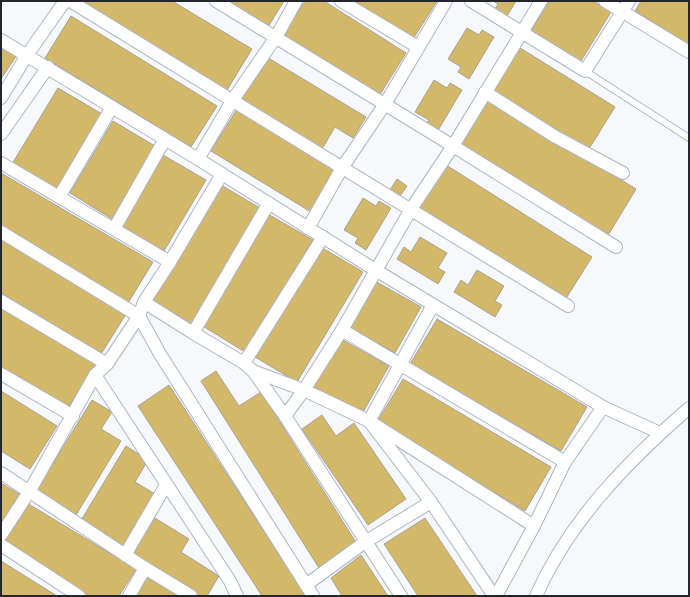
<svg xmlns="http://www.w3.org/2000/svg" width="690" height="597" font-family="Karla,sans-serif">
<rect width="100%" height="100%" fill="#f6f8fc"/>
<g fill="#d4b86a" stroke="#a8a291">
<path d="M 80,1 L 172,1 L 252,49 L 227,90 L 79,2 Z"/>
<path d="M 226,1 L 284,1 L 268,27 Z"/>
<path d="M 305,1 L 324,1 L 406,53 L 379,96 L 283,35 Z"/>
<path d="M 351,1 L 437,1 L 413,39 Z"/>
<path d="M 493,1 L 516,1 L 507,16 L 495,9 L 498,4 Z"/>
<path d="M 549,1 L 593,1 L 611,12 L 581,61 L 531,31 Z"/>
<path d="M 641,1 L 689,1 L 689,45 L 635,11 Z"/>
<path d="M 71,16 L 217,106 L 191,147 L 45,58 Z"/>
<path d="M 467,28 L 479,35 L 482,30 L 494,37 L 469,79 L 458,72 L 461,67 L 448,59 Z"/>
<path d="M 517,46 L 615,107 L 587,152 L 489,90 Z"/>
<path d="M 4,47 L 17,55 L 1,79 L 1,53 Z"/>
<path d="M 265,56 L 366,117 L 353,138 L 335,127 L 322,149 L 239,99 Z"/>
<path d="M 434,80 L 447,88 L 450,83 L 462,90 L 437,132 L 425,125 L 429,120 L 415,112 Z"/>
<path d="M 58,88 L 102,114 L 56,191 L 12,164 Z"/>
<path d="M 490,98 L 636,189 L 607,237 L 460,145 Z"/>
<path d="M 237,109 L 337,169 L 311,212 L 211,151 Z"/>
<path d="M 113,121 L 155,146 L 112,219 L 70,193 Z"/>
<path d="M 163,155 L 206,180 L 164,251 L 121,226 Z"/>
<path d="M 446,165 L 592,257 L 565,300 L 419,208 Z"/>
<path d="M 1,173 L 153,262 L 128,303 L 1,229 Z"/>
<path d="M 397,179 L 407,186 L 400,196 L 390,190 Z"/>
<path d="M 221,185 L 260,208 L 192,324 L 152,301 Z"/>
<path d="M 363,198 L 376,206 L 379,201 L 391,208 L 366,250 L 355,243 L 358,238 L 344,230 Z"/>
<path d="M 268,214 L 313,240 L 245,352 L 201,325 Z"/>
<path d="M 1,233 L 128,311 L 101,354 L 1,293 Z"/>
<path d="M 420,237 L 447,253 L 438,268 L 445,272 L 438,284 L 397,259 L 404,247 L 411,252 Z"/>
<path d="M 321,247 L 363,272 L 297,382 L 255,357 Z"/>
<path d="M 477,270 L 504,286 L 495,301 L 502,305 L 495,317 L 454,292 L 461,280 L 468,285 Z"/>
<path d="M 375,281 L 421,307 L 395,353 L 349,327 Z"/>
<path d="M 1,308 L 95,364 L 68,408 L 1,369 Z"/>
<path d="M 437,319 L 587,407 L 561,451 L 410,364 Z"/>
<path d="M 341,339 L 389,366 L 362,414 L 314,387 Z"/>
<path d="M 216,371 L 239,406 L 261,392 L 357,544 L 319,568 L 201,381 Z"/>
<path d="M 403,379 L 551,467 L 525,511 L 377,422 Z"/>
<path d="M 169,385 L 306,596 L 262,596 L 138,406 Z"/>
<path d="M 1,391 L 57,426 L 30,469 L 1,451 Z"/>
<path d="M 92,400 L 112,412 L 101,429 L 121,441 L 76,515 L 36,491 Z"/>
<path d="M 322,415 L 336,436 L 354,423 L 406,499 L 368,525 L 302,429 Z"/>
<path d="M 126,446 L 148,460 L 135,482 L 155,494 L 122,547 L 80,522 Z"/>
<path d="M 1,483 L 22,496 L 1,530 Z"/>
<path d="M 27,503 L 136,569 L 119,596 L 90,596 L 3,543 Z"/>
<path d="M 155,518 L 189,539 L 181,552 L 219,576 L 207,596 L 199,596 L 132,554 Z"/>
<path d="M 425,518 L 477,596 L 418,596 L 384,544 Z"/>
<path d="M 361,555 L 388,596 L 342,596 L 331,578 Z"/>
<path d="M 1,561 L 57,596 L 1,596 Z"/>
<path d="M 149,574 L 184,596 L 135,596 Z"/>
</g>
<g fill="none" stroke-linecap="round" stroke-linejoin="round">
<g stroke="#acb6c6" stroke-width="8">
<path id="lane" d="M 585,71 L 689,138"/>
</g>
<g stroke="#acb6c6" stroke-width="14">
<g id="street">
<path d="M 70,1 L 568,306"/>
<path d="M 216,1 L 453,146 L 616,247"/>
<path d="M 341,1 L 418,47"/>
<path d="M 471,1 L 585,71 L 629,1"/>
<path d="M 605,1 L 689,52"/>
<path d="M 1,40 L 198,159 L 377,271 L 603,407 L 660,433"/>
<path d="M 485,92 L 554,136 L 623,173"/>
<path d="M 1,98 L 27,55 L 65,1"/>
<path d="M 1,134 L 48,67"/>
<path d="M 198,159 L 232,101 L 276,37 L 296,1"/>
<path d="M 1,163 L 170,262"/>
<path d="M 59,197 L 112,107"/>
<path d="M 308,228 L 342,168 L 385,104 L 446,1"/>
<path d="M 114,229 L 165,139"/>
<path d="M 1,232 L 139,316 L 160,354 L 313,596"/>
<path d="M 1,301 L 107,364"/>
<path d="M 144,302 L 193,333 L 244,363 L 253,371 L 304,390 L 369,421 L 534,526"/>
<path d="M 433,305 L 369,421 L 431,502 L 494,596"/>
<path d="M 342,330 L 565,462"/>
<path d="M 193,333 L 269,203"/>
<path d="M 244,363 L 323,237"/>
<path d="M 253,371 L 285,416 L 401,596"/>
<path d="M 1,374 L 73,416"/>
<path d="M 95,375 L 230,581 L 237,596"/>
<path d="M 285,416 L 304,390 L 342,330 L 411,209 L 453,146 L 541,1"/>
<path d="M 1,473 L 145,568 L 191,596"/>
<path d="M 1,535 L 29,492 L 95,375 L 107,364 L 139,316 L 144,302 L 170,262 L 222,174"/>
<path d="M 1,545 L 79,596"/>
<path d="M 125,555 L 166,485"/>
<path d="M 306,585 L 365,542 L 431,502"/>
<path d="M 129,596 L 145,568"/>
<path d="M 496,596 L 534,526 L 565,462 L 603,407"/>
<path d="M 536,596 C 569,521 628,461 689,408"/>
</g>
</g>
<use href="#lane" stroke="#fff" stroke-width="6"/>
<use href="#street" stroke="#fff" stroke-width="12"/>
</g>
<rect width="690" height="597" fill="none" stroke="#23272d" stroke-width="4"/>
</svg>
